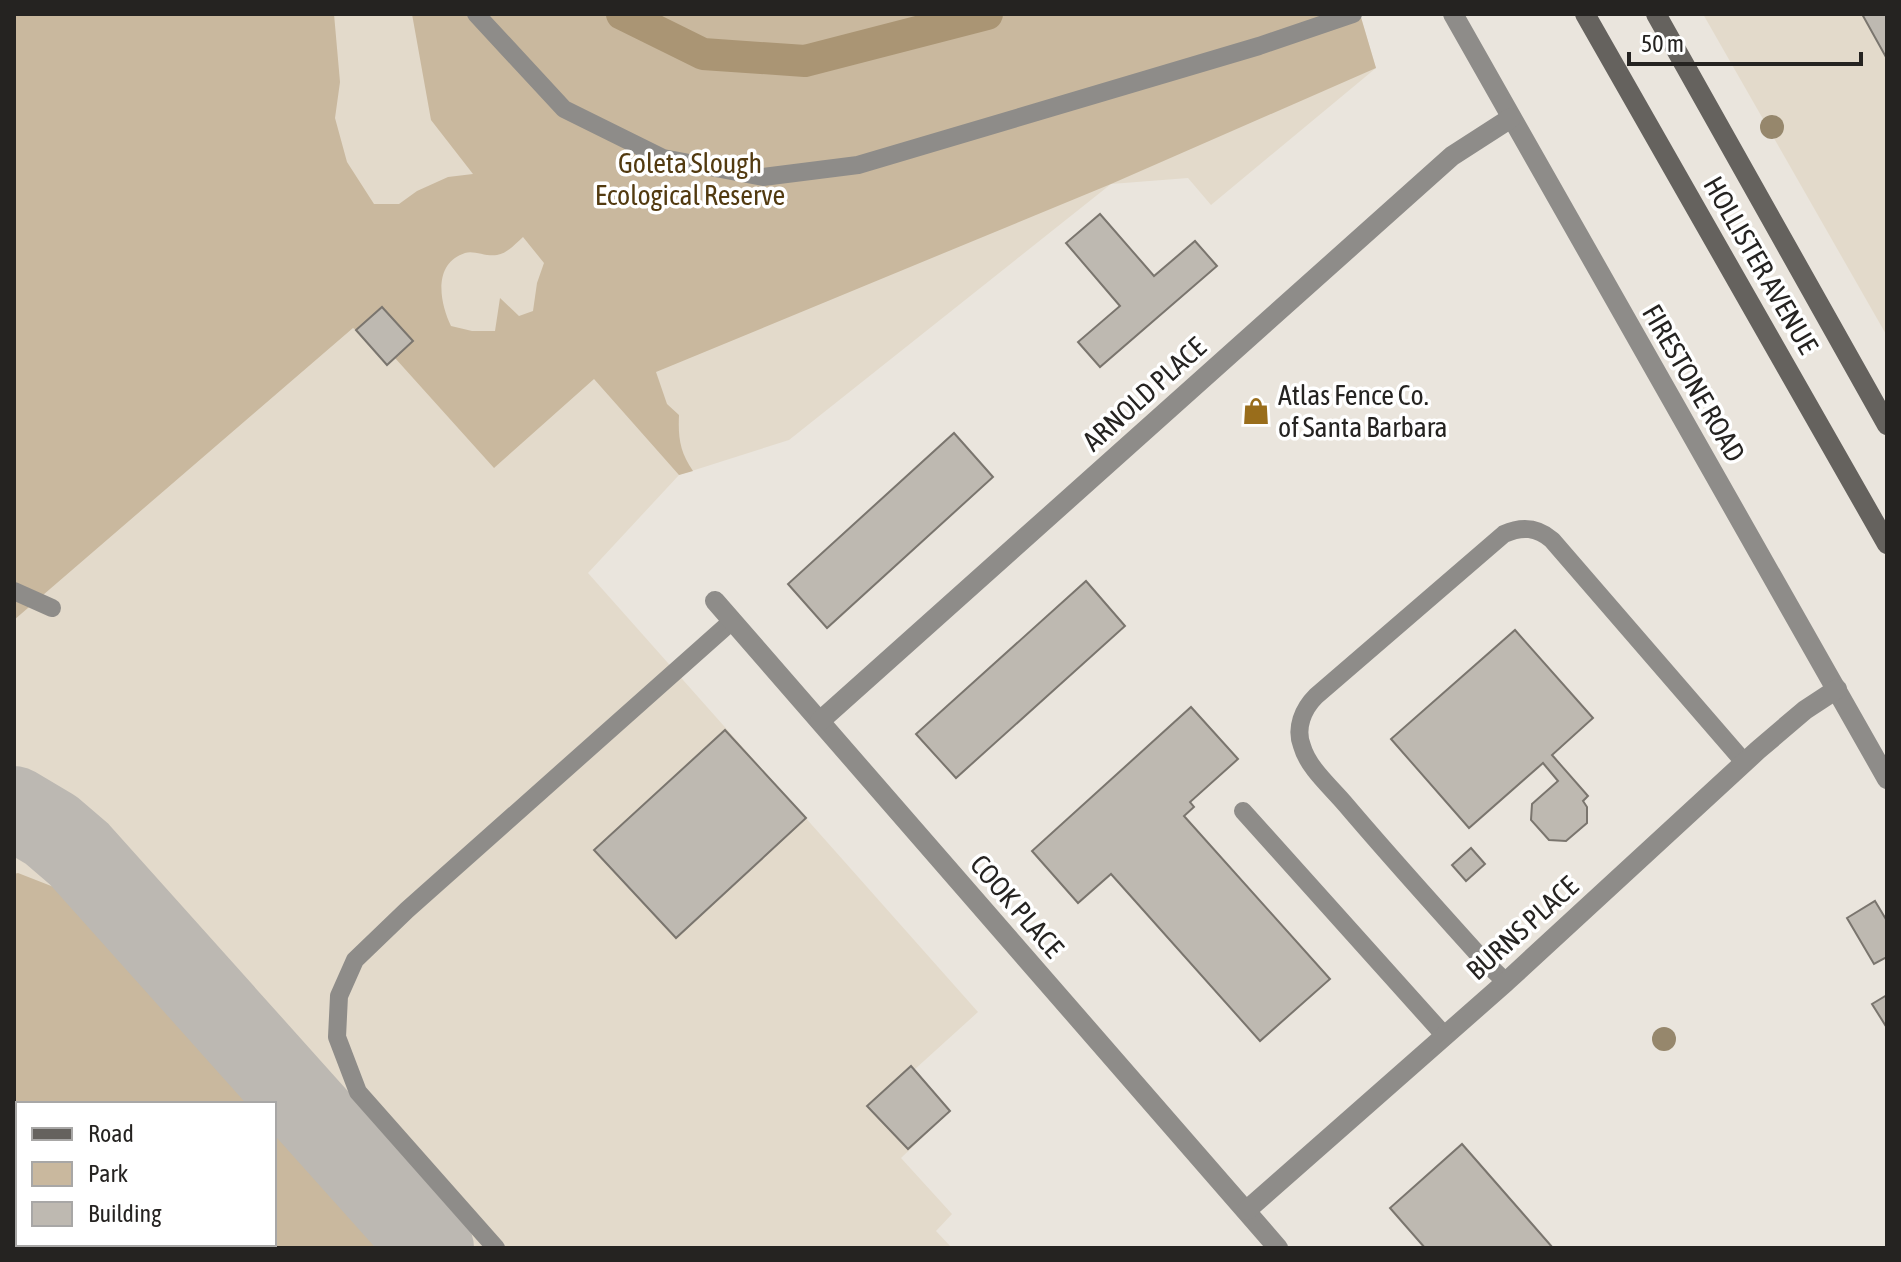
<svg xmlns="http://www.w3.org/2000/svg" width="1901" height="1262" font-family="'Asap Condensed',sans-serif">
<rect width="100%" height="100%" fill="#eae5dd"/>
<g fill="#e3dacb" fill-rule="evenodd">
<path d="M 18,14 L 1360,14 L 1376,68 L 1211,205 L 1188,178 L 1111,184 L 789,440 L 679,475 L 588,573 L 978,1012 L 914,1070 L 950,1111 L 901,1158 L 952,1214 L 936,1231 L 952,1248 L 14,1248 L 14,16 ZM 18,1104 L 274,1104 L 274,1244 L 18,1244 Z"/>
<path d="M 1703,14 L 1887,14 L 1887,336 Z"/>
</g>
<g fill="#c9b89e" fill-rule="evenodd">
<path d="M 14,14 L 334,14 L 340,82 L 335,118 L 347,162 L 374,204 L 399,204 L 417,191 L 448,177 L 473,174 L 431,120 L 412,14 L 1360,14 L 1376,68 L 1111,184 L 656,372 L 667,404 L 679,415 C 678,438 680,452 693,471 L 679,475 L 594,379 L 494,468 L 395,358 L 413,341 L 381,307 L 356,330 L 353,328 L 14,620 ZM 523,237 L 544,263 L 537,283 L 533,311 L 519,316 L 500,298 L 495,331 L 472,331 L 451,326 C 440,303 432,264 465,253 C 474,250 486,257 497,255 C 508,253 515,244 523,237 Z"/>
<path d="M 18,873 L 64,891 L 198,1027 L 260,1104 L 18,1104 L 18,1208 L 14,1195 L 14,874 Z"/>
<path d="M 274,1121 L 376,1248 L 31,1248 L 29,1244 L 274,1244 Z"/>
</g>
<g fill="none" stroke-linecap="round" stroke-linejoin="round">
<path stroke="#aa9574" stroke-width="32" d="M 622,14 L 703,54 L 805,61 L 987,14"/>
<path stroke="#bcb8b2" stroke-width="84" d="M 14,808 L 51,830 L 79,854 L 432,1248"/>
</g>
<g fill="#beb9b1" stroke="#7a756e" stroke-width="2">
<path d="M 1862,14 L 1887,14 L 1887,59 Z"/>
<path d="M 1100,214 L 1154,276 L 1195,241 L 1217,266 L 1100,367 L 1078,342 L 1120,306 L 1066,243 Z"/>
<path d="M 382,307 L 413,341 L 387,365 L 356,330 Z"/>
<path d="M 954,433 L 993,477 L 827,628 L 788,584 Z"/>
<path d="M 1086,581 L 1125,626 L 956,778 L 916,734 Z"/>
<path d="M 1515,630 L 1593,718 L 1552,755 L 1588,796 L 1583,801 L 1587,807 L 1587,823 L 1566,841 L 1549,840 L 1531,820 L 1532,804 L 1558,781 L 1543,763 L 1469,828 L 1391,739 Z"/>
<path d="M 1191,707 L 1238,759 L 1190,802 L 1194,807 L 1184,816 L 1330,979 L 1260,1041 L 1111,874 L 1078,903 L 1032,851 Z"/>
<path d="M 725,730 L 806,818 L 676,938 L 594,850 Z"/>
<path d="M 1471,848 L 1485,864 L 1466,881 L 1452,865 Z"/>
<path d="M 1875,901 L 1887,921 L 1887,957 L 1874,964 L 1847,918 Z"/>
<path d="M 1887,995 L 1887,1028 L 1872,1004 Z"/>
<path d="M 911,1066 L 950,1111 L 908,1149 L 867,1106 Z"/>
<path d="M 1462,1144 L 1553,1248 L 1425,1248 L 1390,1208 Z"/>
</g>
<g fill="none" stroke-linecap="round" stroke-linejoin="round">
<g stroke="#8e8c89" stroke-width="18">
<path d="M 476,14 L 564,109 L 663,158 L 763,177 L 858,165 L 1259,46 L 1353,14"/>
<path d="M 14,591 L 52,608"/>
<path d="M 1243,811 L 1445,1036"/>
<path d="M 1506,982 L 1485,962 C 1438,910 1391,858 1346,805 C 1332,788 1308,768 1302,746 C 1295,728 1303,709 1316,696 L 1504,534 C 1522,526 1537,527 1552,540 L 1744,762"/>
<path d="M 496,1248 L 358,1092 L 337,1037 L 339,996 L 355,960 L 407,910 L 732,621"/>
</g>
<g stroke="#8e8c89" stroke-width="20">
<path d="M 1453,14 L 1887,779"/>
<path d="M 715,601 L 1278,1248"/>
<path d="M 820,721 L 1452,156 L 1511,118"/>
<path d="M 1247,1210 L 1506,982 L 1758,750 L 1805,710 L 1837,689"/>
</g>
<g stroke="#65625e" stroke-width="20">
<path d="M 1585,14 L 1887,544"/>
<path d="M 1656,14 L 1887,425"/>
</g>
</g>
<g fill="#96876c">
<circle cx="1772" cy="127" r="12"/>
<circle cx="1664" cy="1039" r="12"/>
</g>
<defs>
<g id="shop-bare" transform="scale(2.16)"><path d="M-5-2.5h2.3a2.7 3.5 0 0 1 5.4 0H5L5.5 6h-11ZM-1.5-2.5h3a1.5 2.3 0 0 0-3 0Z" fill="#996d1b" stroke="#fff" stroke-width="2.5" paint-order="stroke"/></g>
</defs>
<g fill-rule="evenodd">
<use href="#shop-bare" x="1256" y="411"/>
</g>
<g text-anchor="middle" stroke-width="7" stroke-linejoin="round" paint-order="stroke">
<g font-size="28" fill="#523a10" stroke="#fff">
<text x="690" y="173">Goleta Slough<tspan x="690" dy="32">Ecological Reserve</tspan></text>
</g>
<g font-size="28" fill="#252321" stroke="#fff">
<text transform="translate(1761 265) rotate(60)" y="10">HOLLISTER AVENUE</text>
<text transform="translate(1694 383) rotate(60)" y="10">FIRESTONE ROAD</text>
<text transform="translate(1144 394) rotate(-42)" y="10">ARNOLD PLACE</text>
<text transform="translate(1017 906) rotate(49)" y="10">COOK PLACE</text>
<text transform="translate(1522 928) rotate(-42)" y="10">BURNS PLACE</text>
</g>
<g font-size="28" fill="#252321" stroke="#fff" text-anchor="start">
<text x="1278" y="405">Atlas Fence Co.<tspan x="1278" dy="32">of Santa Barbara</tspan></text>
</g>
</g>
<rect width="1901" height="1262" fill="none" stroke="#252321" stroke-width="32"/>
<rect x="16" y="1102" width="260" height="144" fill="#ffffff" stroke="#a8a7a6" stroke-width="2"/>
<rect x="32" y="1128" width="40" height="12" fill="#65625e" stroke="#a8a7a6" stroke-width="2"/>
<text x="88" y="1142" font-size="24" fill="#252321">Road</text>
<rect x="32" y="1162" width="40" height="24" fill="#c9b89e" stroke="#a8a7a6" stroke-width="2"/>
<text x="88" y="1182" font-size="24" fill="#252321">Park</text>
<rect x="32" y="1202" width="40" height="24" fill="#beb9b1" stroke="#a8a7a6" stroke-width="2"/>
<text x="88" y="1222" font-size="24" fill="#252321">Building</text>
<path d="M1629 52v12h232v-12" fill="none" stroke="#252321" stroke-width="4"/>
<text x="1641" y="52" font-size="24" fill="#252321" stroke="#ffffff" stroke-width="6" paint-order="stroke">50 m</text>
</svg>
